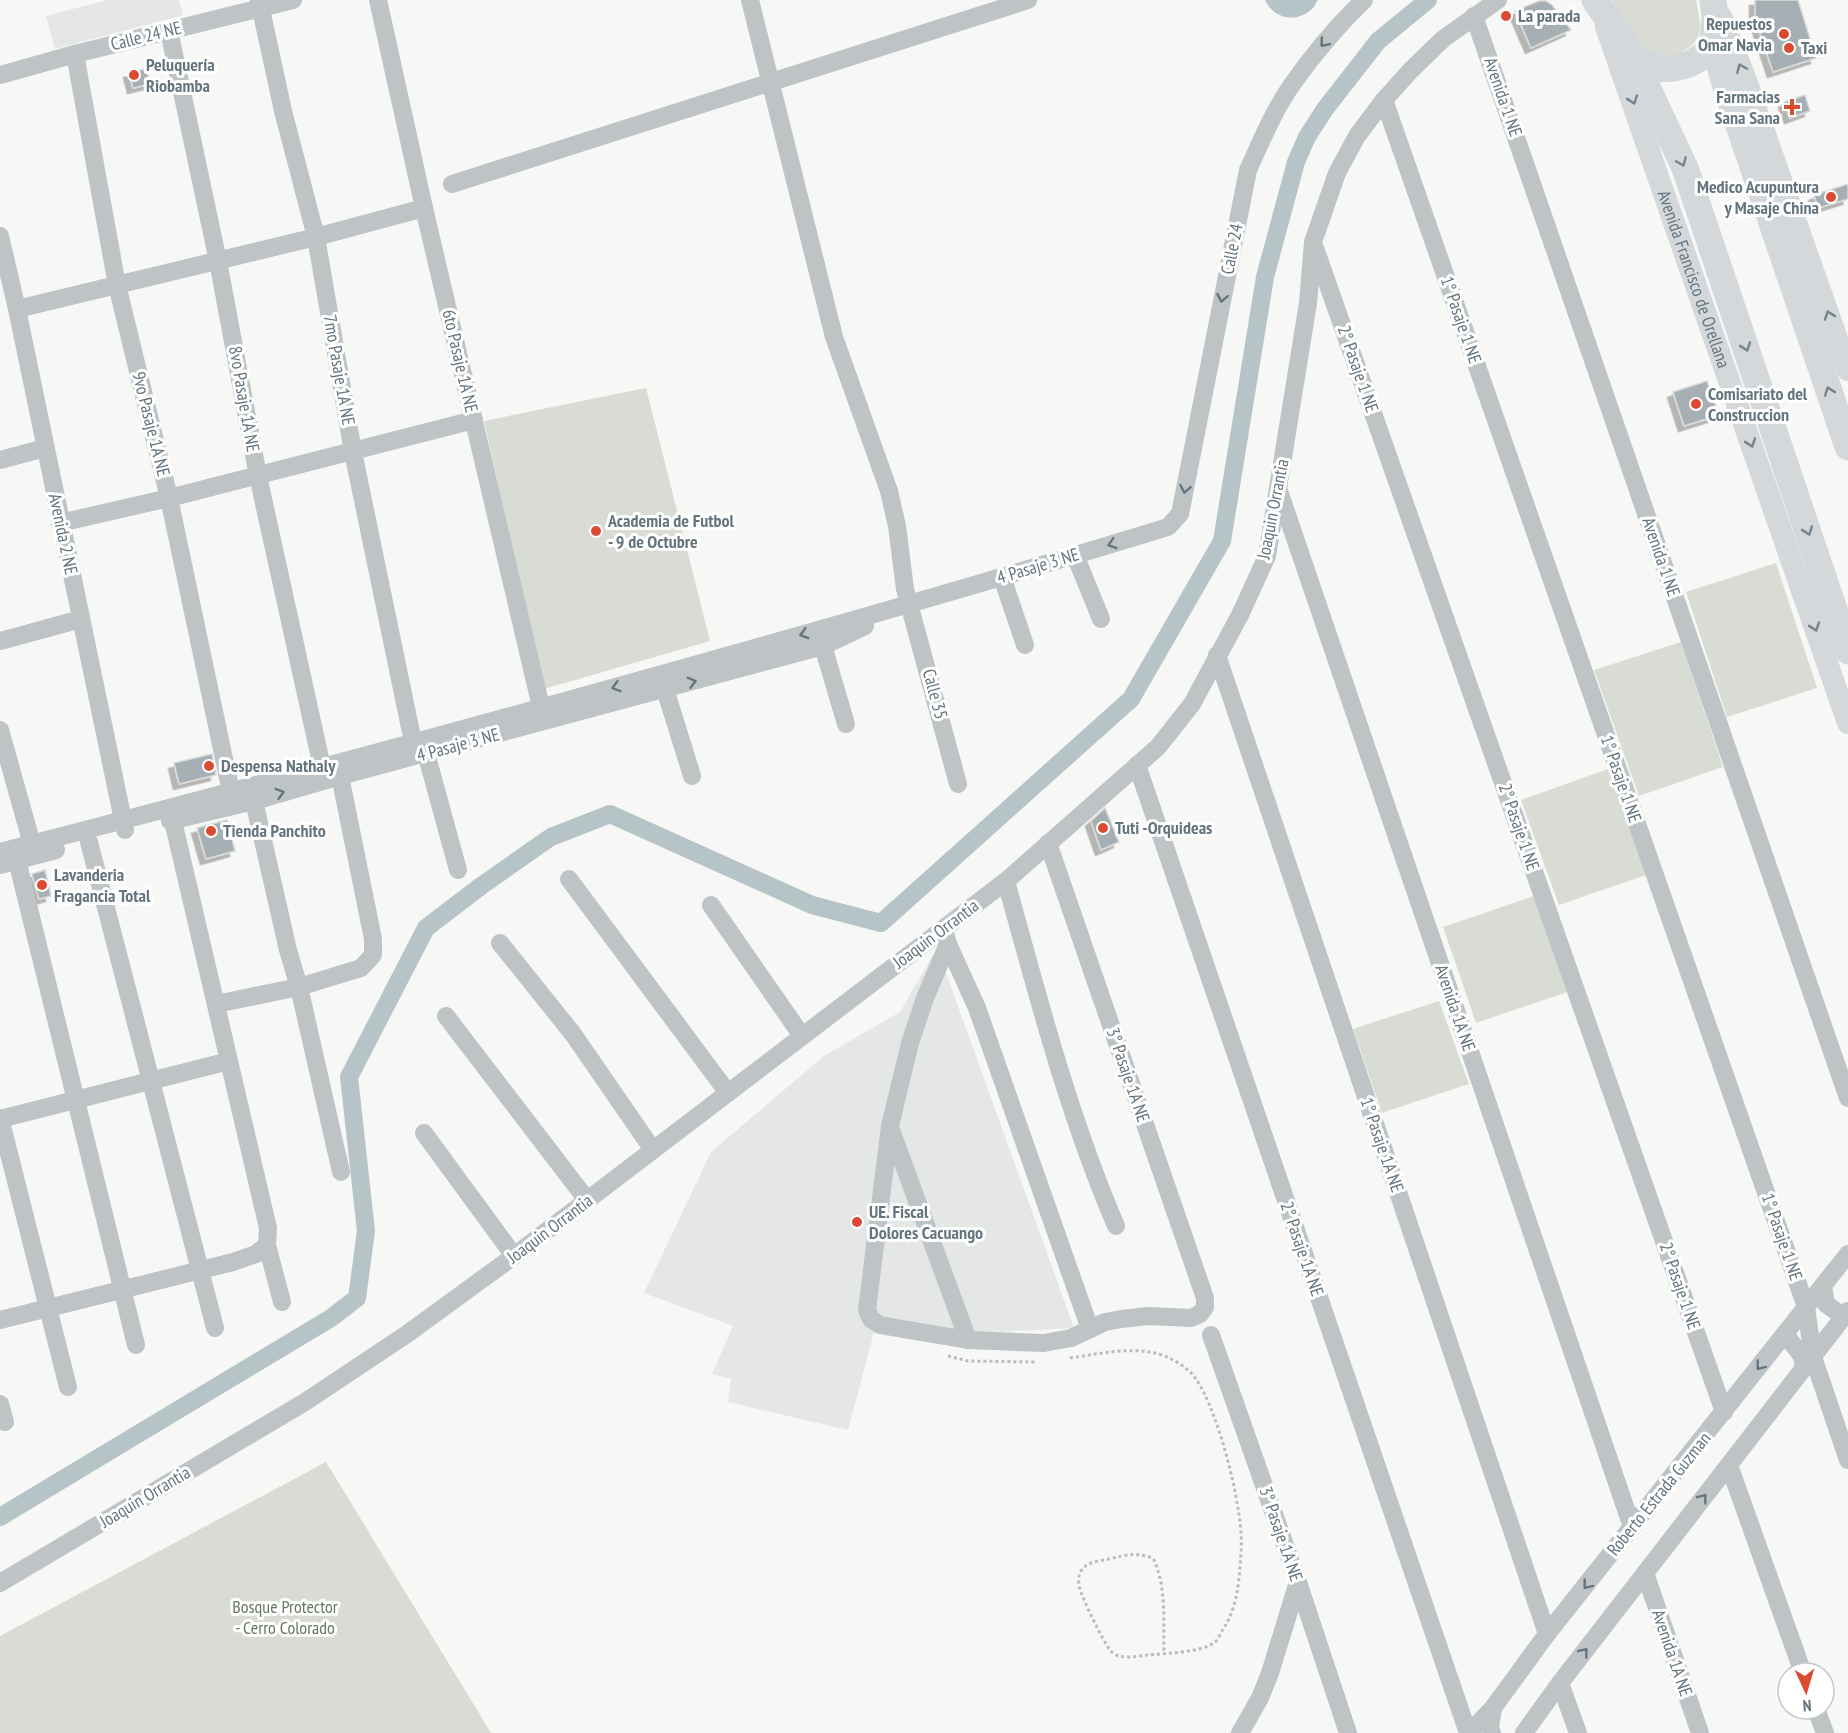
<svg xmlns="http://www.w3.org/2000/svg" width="1848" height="1733" font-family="'PT Sans Narrow',sans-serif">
<defs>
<filter id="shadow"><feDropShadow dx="-5.5" dy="5.5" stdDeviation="0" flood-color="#0004"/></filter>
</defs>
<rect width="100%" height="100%" fill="#f7f7f5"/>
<g fill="#e5e7e6">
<path d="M 107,0 L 179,0 L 183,15 L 55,49 L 46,16 Z"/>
<path d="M 937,948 L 1074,1328 L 976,1333 L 878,1317 L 848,1430 L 728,1402 L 731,1379 L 712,1374 L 733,1326 L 644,1293 L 711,1152 L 824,1056 L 900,1012 Z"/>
</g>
<g fill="#d8dcd4">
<path d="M 1612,0 L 1696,0 C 1701,27 1706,42 1677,54 C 1670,57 1657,57 1650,53 C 1632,43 1623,18 1612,0 Z"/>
<path d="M 646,388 L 710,641 L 544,689 L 484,421 Z"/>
<path d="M 1776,563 L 1817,688 L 1727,717 L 1686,592 Z"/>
<path d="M 1681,642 L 1723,767 L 1639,796 L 1594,670 Z"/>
<path d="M 1608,769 L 1646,875 L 1559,905 L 1521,800 Z"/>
<path d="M 1534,896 L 1567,992 L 1476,1023 L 1443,927 Z"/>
<path d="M 1439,1001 L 1469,1084 L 1382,1113 L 1353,1029 Z"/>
<path d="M 326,1462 L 491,1733 L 0,1733 L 0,1636 Z"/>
</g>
<path fill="#b6c4c7" d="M 1265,0 L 1318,0 C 1316,2 1315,6 1313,8 C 1297,24 1274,19 1265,0 Z"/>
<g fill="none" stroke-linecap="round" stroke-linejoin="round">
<path stroke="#b6c4c7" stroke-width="18" d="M 0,1517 L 331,1318 L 357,1298 L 366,1231 L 349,1077 L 426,928 L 481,886 L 551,837 L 610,814 L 812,905 L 881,923 L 1131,699 L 1222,541 L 1265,277 L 1296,162 L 1307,137 L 1325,109 L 1378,41 L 1428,0"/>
</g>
<g fill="#a6afb4" stroke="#d9d9d7" stroke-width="1.5" filter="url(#shadow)">
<path d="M 1755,0 L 1798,0 L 1816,58 L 1773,72 L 1755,18 Z"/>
<path d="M 1539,1 L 1546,1 L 1552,5 L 1571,30 L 1531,48 L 1515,11 Z"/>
<path d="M 146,69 L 150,84 L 133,88 L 129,72 Z"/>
<path d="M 1805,95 L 1810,111 L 1790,118 L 1784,102 Z"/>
<path d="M 1848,184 L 1848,199 L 1818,208 L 1814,195 Z"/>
<path d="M 1707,381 L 1719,415 L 1684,426 L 1673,392 Z"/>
<path d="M 212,754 L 216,775 L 179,784 L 174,763 Z"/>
<path d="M 1105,808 L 1119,842 L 1101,850 L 1091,821 Z"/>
<path d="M 227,820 L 235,851 L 206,859 L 197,828 Z"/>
<path d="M 45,870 L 51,896 L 39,899 L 32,874 Z"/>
</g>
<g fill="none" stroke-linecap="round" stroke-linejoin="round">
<g stroke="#b9bcbe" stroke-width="3" stroke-dasharray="3 3" stroke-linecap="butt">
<path d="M 948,1356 L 968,1361 L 1037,1362"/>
<path d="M 1070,1358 C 1098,1354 1127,1347 1155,1353 C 1169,1356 1188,1367 1196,1379 C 1219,1412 1245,1514 1241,1553 C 1239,1581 1238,1607 1222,1631 C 1220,1634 1218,1640 1215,1642 C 1201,1653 1165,1653 1148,1655 C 1136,1656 1118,1661 1110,1650 C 1104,1643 1082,1598 1080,1589 C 1078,1584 1078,1576 1081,1571 C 1086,1562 1099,1561 1109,1559 C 1126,1555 1135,1552 1153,1558 C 1167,1587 1163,1621 1164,1653"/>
</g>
<g stroke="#bec3c6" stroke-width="18">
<path d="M 259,0 L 283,111 L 316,237 L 353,452 L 413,742"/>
<path d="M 378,0 L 424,208 L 544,720"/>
<path d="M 750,0 L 834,337 L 889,491 L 897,526 L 905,589 L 958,784"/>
<path d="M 1474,16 L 1848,1098"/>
<path d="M 169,31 L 218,261 L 258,476 L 322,767"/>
<path d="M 75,54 L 117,285 L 169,498 L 231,792"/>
<path d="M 0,75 L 75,54 L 293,0"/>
<path d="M 1384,100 L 1806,1307 L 1813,1357 L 1848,1460"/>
<path d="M 452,184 L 1028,0"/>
<path d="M 0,236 L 17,309 L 125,830"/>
<path d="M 1315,248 L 1724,1412"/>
<path d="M 17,309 L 316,237 L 424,208"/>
<path d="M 0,460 L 45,448"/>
<path d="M 1279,491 L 1632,1527"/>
<path d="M 60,523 L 169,498 L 474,420"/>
<path d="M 1075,555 L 1101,619"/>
<path d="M 1002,577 L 1025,645"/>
<path d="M 0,641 L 81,619"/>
<path d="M 823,646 L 846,724"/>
<path d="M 1217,655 L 1547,1634"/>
<path d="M 665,689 L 692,776"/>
<path d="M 0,730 L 32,844"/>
<path d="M 426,753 L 458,870"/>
<path d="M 1137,765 L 1468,1733"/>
<path d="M 254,801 L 288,950 L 299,987 L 341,1172"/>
<path d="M 170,821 L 254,801 L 340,776 L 823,646 L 865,626"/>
<path d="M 89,842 L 215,1328"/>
<path d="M 0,852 C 138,817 275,780 412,743 C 665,674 917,604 1168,527 L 1180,514 L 1248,170 C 1261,142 1273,112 1291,86 C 1312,56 1337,26 1364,0"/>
<path d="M 17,860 L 136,1345"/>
<path d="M 0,865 L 56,850"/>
<path d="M 569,879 L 728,1093"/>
<path d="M 1006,881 C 1038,997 1068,1114 1116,1226"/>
<path d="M 711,905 L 802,1036"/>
<path d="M 944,929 L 948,944 L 925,998 L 910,1043 L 890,1126 L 867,1310 L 871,1319 L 880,1325 L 897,1328 L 968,1340 L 1044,1343 L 1071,1338 L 1105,1322 L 1121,1319 L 1148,1316 L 1191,1318 L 1200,1314 L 1205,1307 L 1205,1298 L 1048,843"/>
<path d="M 500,943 L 573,1034 L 653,1150"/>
<path d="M 948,944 L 977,1008 L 1090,1329"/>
<path d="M 216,1004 L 299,987 L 361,968 L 373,955 L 373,939 L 340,776"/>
<path d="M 446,1016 L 587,1200"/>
<path d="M 0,1118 L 68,1387"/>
<path d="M 0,1119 L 229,1061"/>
<path d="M 891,1130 L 968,1340"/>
<path d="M 424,1133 L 514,1256"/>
<path d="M 267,1245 L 282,1302"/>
<path d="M 1823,1286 L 1826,1304 L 1844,1317"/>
<path d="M 0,1320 L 233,1262 L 256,1254 L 267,1245 L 268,1228 L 170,808"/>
<path d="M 1785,1334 L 1802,1356 L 1804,1368"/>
<path d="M 1211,1335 L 1298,1582 L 1348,1733"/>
<path d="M 0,1404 L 5,1422"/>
<path d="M 1729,1465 L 1803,1673"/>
<path d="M 1645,1573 L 1700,1733"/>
<path d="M 0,1583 L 305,1402 L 407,1334 L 514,1256 L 1006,881 L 1158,747 L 1192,704 L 1240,615 L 1267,556 L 1308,303 L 1313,242 L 1337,173 L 1357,136 L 1384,100 L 1410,71 L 1443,39 L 1498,0"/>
<path d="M 1560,1683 L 1578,1733"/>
<path d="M 1816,1709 L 1825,1733"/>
<path d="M 1240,1733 L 1260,1698 L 1270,1673 L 1298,1582"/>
<path d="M 1469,1733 L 1493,1708 L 1547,1634 L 1848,1254"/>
<path d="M 1492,1733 L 1490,1727 L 1493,1708"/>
<path d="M 1524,1733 L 1560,1683 L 1848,1311"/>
</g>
<g stroke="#d4d8db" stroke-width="22">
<path d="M 1721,16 L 1747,83 L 1848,370"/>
<path id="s1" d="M 1606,27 L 1848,723"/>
</g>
<g stroke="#d4d8db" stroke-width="27">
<path d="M 1595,0 L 1630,51 L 1685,168 L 1848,651"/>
<path d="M 1713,0 L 1721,70 L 1728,93 L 1848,447"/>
<path d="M 1630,51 C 1635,55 1640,60 1645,64 C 1662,74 1694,67 1707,51 C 1713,43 1714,34 1714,24"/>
</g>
</g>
<defs><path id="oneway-chevron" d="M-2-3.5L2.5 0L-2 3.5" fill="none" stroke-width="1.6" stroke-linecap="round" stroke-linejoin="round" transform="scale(1.5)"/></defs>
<g stroke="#64757e">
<use href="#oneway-chevron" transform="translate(1324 43) rotate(130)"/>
<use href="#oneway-chevron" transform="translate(1222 298) rotate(101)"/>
<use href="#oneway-chevron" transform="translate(1185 489) rotate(101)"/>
<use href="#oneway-chevron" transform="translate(1112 544) rotate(163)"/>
<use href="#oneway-chevron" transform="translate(804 634) rotate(164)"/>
<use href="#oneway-chevron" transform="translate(692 682) rotate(-15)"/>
<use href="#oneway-chevron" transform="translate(616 687) rotate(164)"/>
<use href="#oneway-chevron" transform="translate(280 793) rotate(-16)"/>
<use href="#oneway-chevron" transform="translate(1760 1366) rotate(128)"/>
<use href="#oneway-chevron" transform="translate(1703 1498) rotate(-52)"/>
<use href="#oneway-chevron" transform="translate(1587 1585) rotate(128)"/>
<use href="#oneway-chevron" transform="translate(1584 1652) rotate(-52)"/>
</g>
<g stroke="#75848c">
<use href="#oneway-chevron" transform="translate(1741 68) rotate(-113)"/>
<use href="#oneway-chevron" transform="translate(1633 100) rotate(71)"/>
<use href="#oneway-chevron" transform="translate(1682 162) rotate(67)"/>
<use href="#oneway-chevron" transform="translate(1829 315) rotate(-109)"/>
<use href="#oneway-chevron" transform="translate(1746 347) rotate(71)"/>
<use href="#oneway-chevron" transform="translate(1829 391) rotate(-109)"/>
<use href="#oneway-chevron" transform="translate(1751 443) rotate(71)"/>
<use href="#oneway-chevron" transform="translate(1808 531) rotate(71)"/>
<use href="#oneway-chevron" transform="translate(1815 627) rotate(71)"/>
</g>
<g fill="#db4b32" stroke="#fff" stroke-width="2">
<circle cx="1506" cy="16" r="6"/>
<circle cx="1784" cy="34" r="6"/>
<circle cx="1789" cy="48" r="6"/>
<circle cx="134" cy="75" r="6"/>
<path d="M1789 98h6v6h6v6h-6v6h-6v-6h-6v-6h6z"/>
<circle cx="1831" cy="197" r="6"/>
<circle cx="1696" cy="404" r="6"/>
<circle cx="596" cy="531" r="6"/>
<circle cx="209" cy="766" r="6"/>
<circle cx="1103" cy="828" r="6"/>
<circle cx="211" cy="831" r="6"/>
<circle cx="42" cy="885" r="6"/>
<circle cx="857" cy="1222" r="6"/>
</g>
<g text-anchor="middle" stroke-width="6" stroke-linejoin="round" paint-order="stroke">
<g font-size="18" font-weight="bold" fill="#64757e" stroke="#fff" text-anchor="start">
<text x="1518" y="22">La parada</text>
<text x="1772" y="30" text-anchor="end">Repuestos<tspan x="1772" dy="21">Omar Navia</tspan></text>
<text x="1801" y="54">Taxi</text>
<text x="146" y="71">Peluquería<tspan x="146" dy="21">Riobamba</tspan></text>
<text x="1780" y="103" text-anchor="end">Farmacias<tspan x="1780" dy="21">Sana Sana</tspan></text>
<text x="1819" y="193" text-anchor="end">Medico Acupuntura<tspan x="1819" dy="21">y Masaje China</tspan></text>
<text x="1708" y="400">Comisariato del<tspan x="1708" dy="21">Construccion</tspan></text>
<text x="608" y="527">Academia de Futbol<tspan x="608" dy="21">- 9 de Octubre</tspan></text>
<text x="221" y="772">Despensa Nathaly</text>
<text x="1115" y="834">Tuti -Orquideas</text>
<text x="223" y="837">Tienda Panchito</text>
<text x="54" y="881">Lavanderia<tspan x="54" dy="21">Fragancia Total</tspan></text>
<text x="869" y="1218">UE. Fiscal<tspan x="869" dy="21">Dolores Cacuango</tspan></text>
</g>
<g font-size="18" fill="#64757e" stroke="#fff">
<text transform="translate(146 36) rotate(-14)" y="6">Calle 24 NE</text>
<text transform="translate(1503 97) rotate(71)" y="6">Avenida 1 NE</text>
<text transform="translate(1232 249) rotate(-79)" y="6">Calle 24</text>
<text dy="6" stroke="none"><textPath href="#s1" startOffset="267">Avenida Francisco de Orellana</textPath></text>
<text transform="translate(1461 320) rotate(71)" y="6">1° Pasaje 1 NE</text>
<text transform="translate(460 361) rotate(77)" y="6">6to Pasaje 1A NE</text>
<text transform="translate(1358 369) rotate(71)" y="6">2° Pasaje 1 NE</text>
<text transform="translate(339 370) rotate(80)" y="6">7mo Pasaje 1A NE</text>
<text transform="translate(244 399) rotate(80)" y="6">8vo Pasaje 1A NE</text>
<text transform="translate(151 424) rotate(76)" y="6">9vo Pasaje 1A NE</text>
<text transform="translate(1273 509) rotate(-79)" y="6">Joaquin Orrantia</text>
<text transform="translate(63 534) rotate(78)" y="6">Avenida 2 NE</text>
<text transform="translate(1661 557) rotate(71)" y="6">Avenida 1 NE</text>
<text transform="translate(1038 566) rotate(-17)" y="6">4 Pasaje 3 NE</text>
<text transform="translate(935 694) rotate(75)" y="6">Calle 35</text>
<text transform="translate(458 745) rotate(-15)" y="6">4 Pasaje 3 NE</text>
<text transform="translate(1621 779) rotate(71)" y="6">1° Pasaje 1 NE</text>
<text transform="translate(1519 827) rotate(71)" y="6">2° Pasaje 1 NE</text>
<text transform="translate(936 934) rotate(-37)" y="6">Joaquin Orrantia</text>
<text transform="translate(1455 1008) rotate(71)" y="6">Avenida 1A NE</text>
<text transform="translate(1128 1075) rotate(71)" y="6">3° Pasaje 1A NE</text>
<text transform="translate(1382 1145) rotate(71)" y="6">1° Pasaje 1A NE</text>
<text transform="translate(550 1229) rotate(-37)" y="6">Joaquin Orrantia</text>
<text transform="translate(1782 1237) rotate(71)" y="6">1° Pasaje 1 NE</text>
<text transform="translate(1302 1249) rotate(71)" y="6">2° Pasaje 1A NE</text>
<text transform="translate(1680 1286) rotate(71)" y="6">2° Pasaje 1 NE</text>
<text transform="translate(1659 1494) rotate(-51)" y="6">Roberto Estrada Guzman</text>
<text transform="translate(145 1497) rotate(-31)" y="6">Joaquin Orrantia</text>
<text transform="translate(1281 1534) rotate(71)" y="6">3° Pasaje 1A NE</text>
<text transform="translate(1672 1653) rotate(71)" y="6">Avenida 1A NE</text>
</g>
<g font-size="18" fill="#687763" stroke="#fff">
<text x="285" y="1613">Bosque Protector<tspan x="285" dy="21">- Cerro Colorado</tspan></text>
</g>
</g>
<g transform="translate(1806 1691) rotate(176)"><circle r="28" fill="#ffffff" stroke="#c1c8cb" stroke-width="1.5"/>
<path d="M0-4.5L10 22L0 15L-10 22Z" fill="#db4b32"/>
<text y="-9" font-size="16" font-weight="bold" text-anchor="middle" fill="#64757e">N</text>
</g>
</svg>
